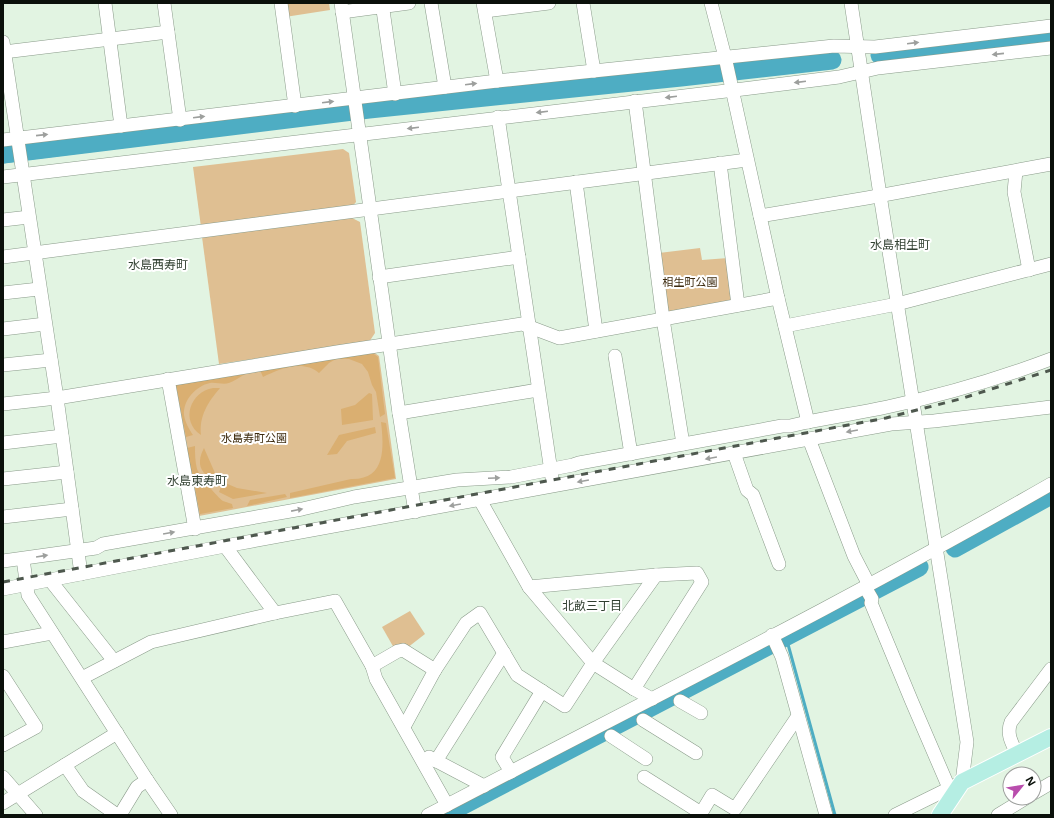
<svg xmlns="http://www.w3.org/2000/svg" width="1054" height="818" font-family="'Noto Sans','Noto Sans JP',sans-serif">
<rect width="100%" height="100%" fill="#e2f4e2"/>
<g fill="#dfbf92">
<path d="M 284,3 L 329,3 L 330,10 L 285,17 Z"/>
<path d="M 343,149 L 349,153 L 356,202 L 352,207 L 201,227 L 193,167 Z"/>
<path d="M 350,217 L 360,222 L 375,333 L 369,342 L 219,364 L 202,237 Z"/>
<path d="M 700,248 L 702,260 L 728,258 L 733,297 L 730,301 L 669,314 L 659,253 Z"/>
<path d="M 372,351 L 379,356 L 396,479 L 199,516 L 174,384 Z"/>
<path d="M 410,611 L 425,634 L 407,648 L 394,648 L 382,627 Z"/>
</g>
<g fill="#daaf71">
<path d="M 371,352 L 378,357 L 385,414 L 380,417 L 376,392 L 372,385 L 368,372 L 362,364 L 349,359 L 340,359 L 340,357 Z"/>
<path d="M 336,358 L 336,359 L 329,363 L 319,373 C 303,359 279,369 263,377 L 260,370 Z"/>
<path d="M 245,374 C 240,377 234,381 229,383 C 223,385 216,382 210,383 C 196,386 183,400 184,415 C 185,422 189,429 193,435 L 186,437 L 176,385 Z"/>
<path d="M 213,388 L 220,388 C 208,402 199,416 201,435 C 180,421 190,392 213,388 Z"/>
<path d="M 369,393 L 372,394 L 373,420 L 342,425 L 341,409 L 355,405 Z"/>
<path d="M 381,422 L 386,423 L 395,478 L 290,498 L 290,493 L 351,479 C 386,480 384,448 381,422 Z"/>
<path d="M 375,427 L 376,433 L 347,441 L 337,454 L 327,455 L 339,435 Z"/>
<path d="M 195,446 C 195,454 195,461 197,469 C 199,475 218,498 223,501 C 226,502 229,503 232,504 L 233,508 L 200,514 L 187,448 Z"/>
<path d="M 204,448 L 215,473 L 219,477 C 209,481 199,471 200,461 C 200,456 202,452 204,448 Z"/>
<path d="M 223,482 L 237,488 L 267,493 L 233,499 L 219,492 Z"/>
<path d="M 285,494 L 287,497 L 247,506 L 250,500 Z"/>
</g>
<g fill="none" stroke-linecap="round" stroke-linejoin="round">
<g stroke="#4eadc3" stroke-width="3">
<path d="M 881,61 L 962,52"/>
<path d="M 733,78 L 833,67"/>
<path d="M 361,117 L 725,78"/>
<path d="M 24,159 L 353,118"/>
<path d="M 3,162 L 18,160"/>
<path d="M 786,637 L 835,815"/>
</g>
<g stroke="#4eadc3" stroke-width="19">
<path d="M 880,55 L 1051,36"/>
<path d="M 3,154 L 369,109 L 681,77 L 832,60"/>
<path d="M 955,548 L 1051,495"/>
<path d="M 444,815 L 919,567"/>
</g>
<g stroke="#8a9b8a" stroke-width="14">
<g id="minor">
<path d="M 105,3 L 121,126"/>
<path d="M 164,3 L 180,120"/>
<path d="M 281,3 L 295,106"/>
<path d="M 341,3 L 399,413 L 415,512"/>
<path d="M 382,3 L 395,94"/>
<path d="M 431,3 L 445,87"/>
<path d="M 483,3 L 497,81"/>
<path d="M 583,3 L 594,71"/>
<path d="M 711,3 L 725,57 L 778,298 L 808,422"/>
<path d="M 851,3 L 880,195 L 967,742 L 962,782 L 895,815"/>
<path d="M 485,11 L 549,3"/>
<path d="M 342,12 L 409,3"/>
<path d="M 3,42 L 57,398 L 81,574"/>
<path d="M 4,52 L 168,32"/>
<path d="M 635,101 L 663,319 L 683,444"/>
<path d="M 498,117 L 552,478"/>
<path d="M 3,140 L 497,81 L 834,46 L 875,47 L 1051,26"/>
<path d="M 720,163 L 738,305"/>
<path d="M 1016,171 L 1014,192 L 1029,270"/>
<path d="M 3,177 L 743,89 L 839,77 L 878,68 L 1051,48"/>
<path d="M 576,182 L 596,331"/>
<path d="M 760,216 L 867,198 L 1051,164"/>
<path d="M 3,220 L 29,217"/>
<path d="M 3,257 L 747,160"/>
<path d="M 379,277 L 519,257"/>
<path d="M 3,293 L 39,289"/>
<path d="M 785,326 L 897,304 L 1051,264"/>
<path d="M 3,329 L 45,324"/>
<path d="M 615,356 L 631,454"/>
<path d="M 3,365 L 51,360"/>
<path d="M 168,379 L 195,529"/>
<path d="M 3,404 L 57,398 L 337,352 L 522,324 L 559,338 L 778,298"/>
<path d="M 399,413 L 538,390"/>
<path d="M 809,439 L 854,556 L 869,585"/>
<path d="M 3,443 L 62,436"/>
<path d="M 734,453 L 747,490 L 753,495 L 779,564"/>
<path d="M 3,479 L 67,472"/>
<path d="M 480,500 L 529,587 L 593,663 L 634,689"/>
<path d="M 3,517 L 72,509"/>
<path d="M 225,546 L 275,613"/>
<path d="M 23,559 L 28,595 L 147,780 L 171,815"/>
<path d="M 3,561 L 96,548 L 103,544 L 302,509 L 354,497 L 457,480 L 511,477 L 573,465 L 579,463 L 782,426 L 790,426 L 803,423 C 831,417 859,413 887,407 C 943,395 998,379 1051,359"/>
<path d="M 50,580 L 114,661"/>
<path d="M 529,587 L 656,575 L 697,573 L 702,582 L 634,689 L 652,699"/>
<path d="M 865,587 L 872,599 L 871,603 L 912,702 L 949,788"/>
<path d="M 3,589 L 225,546 L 891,424 L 934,421 L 1051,407"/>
<path d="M 772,635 L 782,657 L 826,815"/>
<path d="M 3,642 L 52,633"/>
<path d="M 372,666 L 376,679 L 447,805"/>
<path d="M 3,676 L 36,727 L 3,745"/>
<path d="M 82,678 L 151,642 L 275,613 L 335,601 L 372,666 L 398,651 L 403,650 L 435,670"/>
<path d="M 680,701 L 701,713"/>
<path d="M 643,720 L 696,753"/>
<path d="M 404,727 L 435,670 L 466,623 L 480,613 L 517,675 L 565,706 L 593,663 L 656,575"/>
<path d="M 611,736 L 646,759"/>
<path d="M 1017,754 C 1012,743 1006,734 1011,722 L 1051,669"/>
<path d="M 429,757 L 484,786"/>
<path d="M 436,761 L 504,653"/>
<path d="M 65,765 L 83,791 L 117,815"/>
<path d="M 511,772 L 502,757 L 542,691"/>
<path d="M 3,777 L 36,815"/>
<path d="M 644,777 L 701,813"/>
<path d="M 1034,793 L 1051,783"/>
<path d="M 3,803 L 117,733"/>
<path d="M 120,815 L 137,787 L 147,780"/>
<path d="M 428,815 C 636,706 847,601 1051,484"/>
<path d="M 700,815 L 712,795 L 735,809 L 798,716"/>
<path d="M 998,815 L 1026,798"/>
</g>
</g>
<g stroke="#fff" stroke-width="18">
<path id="major" d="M 940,815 L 962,782 L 1051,737"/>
</g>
<use href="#minor" stroke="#fff" stroke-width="13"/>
<use href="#major" stroke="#b5eee3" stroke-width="16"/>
<path stroke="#4e584e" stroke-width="3" stroke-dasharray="7 7" stroke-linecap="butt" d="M 3,582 L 886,418 L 960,399 L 1051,370"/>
</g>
<defs><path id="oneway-solid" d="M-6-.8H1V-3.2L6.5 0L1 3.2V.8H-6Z"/></defs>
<g fill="#9d9f9d">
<use href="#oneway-solid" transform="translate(913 43) rotate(-7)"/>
<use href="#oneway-solid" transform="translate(998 54) rotate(174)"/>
<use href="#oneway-solid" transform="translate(800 82) rotate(173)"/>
<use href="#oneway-solid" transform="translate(471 84) rotate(-7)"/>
<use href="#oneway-solid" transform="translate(671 97) rotate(173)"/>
<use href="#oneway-solid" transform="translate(328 102) rotate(-7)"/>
<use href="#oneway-solid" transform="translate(542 112) rotate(173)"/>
<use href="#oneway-solid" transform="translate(199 117) rotate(-7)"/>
<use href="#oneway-solid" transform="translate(413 128) rotate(173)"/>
<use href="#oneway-solid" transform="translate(42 135) rotate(-6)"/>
<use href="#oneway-solid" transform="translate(852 431) rotate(170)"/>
<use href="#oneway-solid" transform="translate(711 458) rotate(170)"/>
<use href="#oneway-solid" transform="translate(494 478) rotate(-2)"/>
<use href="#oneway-solid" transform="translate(583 481) rotate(170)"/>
<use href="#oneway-solid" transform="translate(455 505) rotate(170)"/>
<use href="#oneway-solid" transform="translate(297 510) rotate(-11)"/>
<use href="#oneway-solid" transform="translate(169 533) rotate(-10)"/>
<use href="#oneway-solid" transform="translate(42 556) rotate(-9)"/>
</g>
<g text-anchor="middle" stroke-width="4" stroke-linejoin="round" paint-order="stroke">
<g font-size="11" fill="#3e2c10" stroke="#fff">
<text x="690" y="286">相生町公園</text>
<text x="254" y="442">水島寿町公園</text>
</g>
<g font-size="12" fill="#303f30" stroke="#fff">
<text x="900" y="249">水島相生町</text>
<text x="158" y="269">水島西寿町</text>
<text x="197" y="485">水島東寿町</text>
<text x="592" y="610">北畝三丁目</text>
</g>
</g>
<rect width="1054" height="818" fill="none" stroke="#0a100a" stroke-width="8"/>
<g transform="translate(1022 786) rotate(60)"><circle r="19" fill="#ffffff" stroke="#9d9f9d"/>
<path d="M0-3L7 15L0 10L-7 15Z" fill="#b94dad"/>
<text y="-6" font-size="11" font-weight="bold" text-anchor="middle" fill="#0a100a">N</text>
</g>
</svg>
